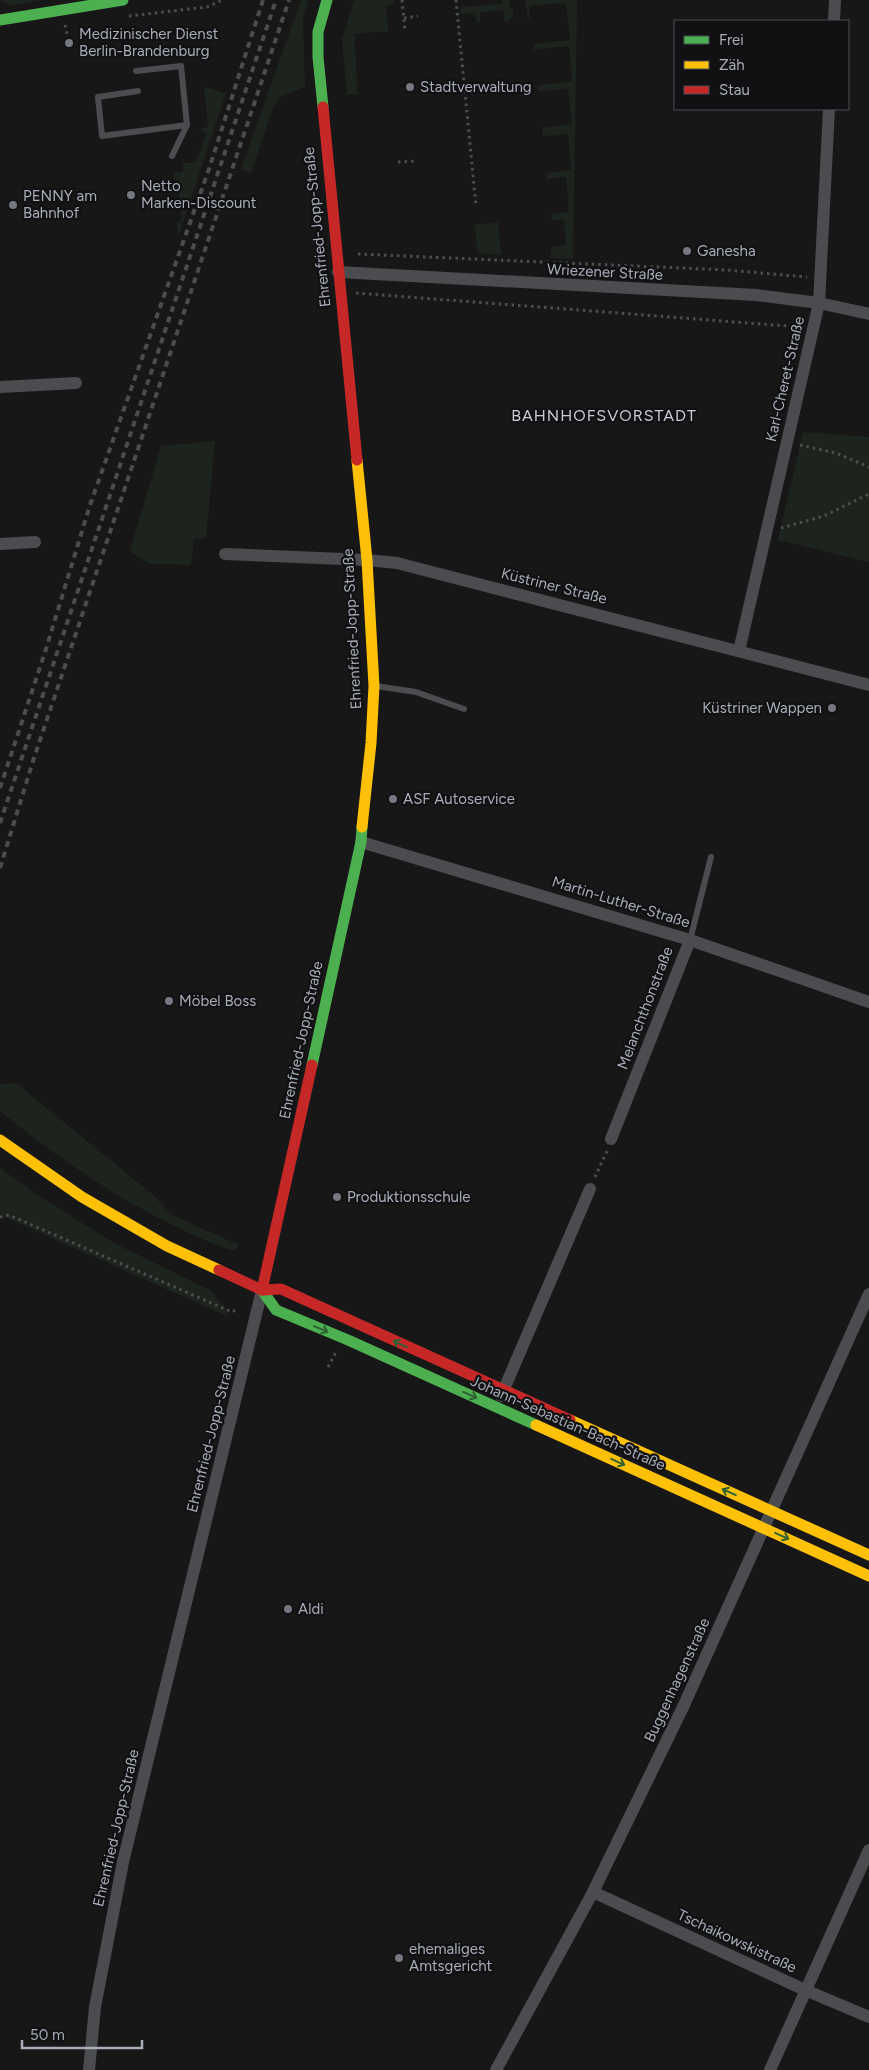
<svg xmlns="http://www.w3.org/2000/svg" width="869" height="2070" font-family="Figtree,sans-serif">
<rect width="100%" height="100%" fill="#171717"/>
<g fill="#1d241e">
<path d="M 0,0 L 43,0 L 10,6 Z"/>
<path d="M 301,0 L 308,0 L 303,20 L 305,87 L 281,96 L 272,110 L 251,173 L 241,169 Z"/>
<path d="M 354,0 L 394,0 L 395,4 L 386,6 L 388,31 L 354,34 L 358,94 L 347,95 L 342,40 Z"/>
<path d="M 502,0 L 509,0 L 510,8 L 513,10 L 513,16 L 508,21 L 505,21 L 503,10 L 480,12 L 480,23 L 479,23 L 476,20 L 475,13 L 461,14 L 460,7 L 502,4 Z"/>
<path d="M 525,0 L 577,0 L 573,259 L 550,258 L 552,247 L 566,245 L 564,220 L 552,220 L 551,214 L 569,212 L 566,177 L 547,179 L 547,173 L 571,170 L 568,134 L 543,136 L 542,128 L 572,124 L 568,89 L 538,91 L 537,86 L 572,81 L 569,46 L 534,50 L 533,44 L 570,40 L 566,4 L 560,3 L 529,6 L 530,18 L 528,18 Z"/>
<path d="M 204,87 L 226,93 L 178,237 L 177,222 L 180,222 L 182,218 L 179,189 L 175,189 L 174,173 L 183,172 L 183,163 L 195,163 L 207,133 L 198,129 L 208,127 Z"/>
<path d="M 498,222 L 501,255 L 478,253 L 474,225 Z"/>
<path d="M 803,432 L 869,437 L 869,562 L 778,540 Z"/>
<path d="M 215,441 L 206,538 L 194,538 L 191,565 L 149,564 L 130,551 L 161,446 Z"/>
<path d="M 16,1083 L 152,1194 L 172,1215 L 239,1245 L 236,1249 L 229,1250 C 144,1217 70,1168 0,1111 L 0,1084 Z"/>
<path d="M 0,1168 L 36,1194 L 114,1243 L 210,1290 L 224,1306 L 229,1317 L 0,1215 Z"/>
</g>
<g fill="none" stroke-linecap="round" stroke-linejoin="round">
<g stroke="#4d4e52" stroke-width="3" stroke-dasharray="2.5 4" stroke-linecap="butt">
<path d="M 402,0 L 405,31"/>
<path d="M 456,0 L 476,206"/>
<path d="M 129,16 L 207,7 L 223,0"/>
<path d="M 404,18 L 418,16"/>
<path d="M 65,25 L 67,34"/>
<path d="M 398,162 L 416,161"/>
<path d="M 358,254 L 727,270 L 807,277"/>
<path d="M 356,293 L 801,327"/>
<path d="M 800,445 L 836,453 L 869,467"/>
<path d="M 781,528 L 824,516 L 869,494"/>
<path d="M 595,1177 L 607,1151"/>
<path d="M 0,1217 L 9,1215 L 232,1312 L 236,1310"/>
<path d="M 328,1367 L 336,1352"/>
</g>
<g stroke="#4b4c50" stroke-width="6">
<path d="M 136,71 L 181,66 L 187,125 L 102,136 L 98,97 L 138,91"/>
<path d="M 172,156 L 187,125"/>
<path d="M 376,686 L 416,692 L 464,709"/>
<path d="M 690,940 L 711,857"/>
</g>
<g stroke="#4b4c50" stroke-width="12">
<path d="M 834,21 L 835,0"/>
<path d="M 338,272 L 756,295 L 819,303 L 869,314"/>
<path d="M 0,387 L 76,383"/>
<path d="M 0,544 L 35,542"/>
<path d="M 225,554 L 367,560 L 397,563 L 869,685"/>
<path d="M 739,651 L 819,303 L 829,109"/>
<path d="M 361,842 L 690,940 L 869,1002"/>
<path d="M 611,1139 L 690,940"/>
<path d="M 501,1396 L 590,1189"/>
<path d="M 593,1892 L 805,1990 L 869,2017"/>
<path d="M 89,2070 L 95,2007 L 123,1862 L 262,1290"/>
<path d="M 496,2070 L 593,1892 L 684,1705 L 869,1294"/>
<path d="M 770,2070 L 869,1850"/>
</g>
<g stroke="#4caf50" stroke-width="11">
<path d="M 0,20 L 123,0"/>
<path d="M 323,107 L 318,57 L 318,32 L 327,0"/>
<path d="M 312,1065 L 361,842 L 362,827"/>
<path d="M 262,1290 L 276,1310 L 348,1340 L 536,1425"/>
</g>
<g stroke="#ffc107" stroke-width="11">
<path d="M 357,460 L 367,560 L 374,686 L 371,743 L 362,827"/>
<path d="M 0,1140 L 82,1197 L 167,1246 L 219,1270"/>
<path d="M 570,1420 L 869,1555"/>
<path d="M 536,1425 L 869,1576"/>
</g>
<g stroke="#c62828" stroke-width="11">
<path d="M 323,107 L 357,460"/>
<path d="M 219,1270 L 262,1290 L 281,1289 L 570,1420"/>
<path d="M 262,1290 L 312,1065"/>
</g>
<g stroke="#4b4c4f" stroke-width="4" stroke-dasharray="6 5" stroke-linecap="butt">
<path d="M 0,788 L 46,649 L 90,505 L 209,169 L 263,0"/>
<path d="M 0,823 L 276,0"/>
<path d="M 0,868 L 33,761 L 289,0"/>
</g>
</g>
<defs><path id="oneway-shaft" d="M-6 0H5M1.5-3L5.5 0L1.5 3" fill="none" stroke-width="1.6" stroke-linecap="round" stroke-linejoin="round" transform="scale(1.25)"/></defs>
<g stroke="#2e6032">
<use href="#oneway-shaft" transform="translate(321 1329) rotate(23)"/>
<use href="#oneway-shaft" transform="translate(400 1344) rotate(-155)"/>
<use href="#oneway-shaft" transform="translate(470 1395) rotate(24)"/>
<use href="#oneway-shaft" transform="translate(618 1462) rotate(24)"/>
<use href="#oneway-shaft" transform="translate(729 1492) rotate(-156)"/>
<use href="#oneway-shaft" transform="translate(782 1536) rotate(24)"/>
</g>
<g fill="#757880" stroke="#111113" stroke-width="2">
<circle cx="69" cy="43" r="5"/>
<circle cx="410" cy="87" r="5"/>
<circle cx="131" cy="195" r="5"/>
<circle cx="13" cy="205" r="5"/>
<circle cx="687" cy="251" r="5"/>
<circle cx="832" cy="708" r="5"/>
<circle cx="393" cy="799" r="5"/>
<circle cx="169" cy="1001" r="5"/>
<circle cx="337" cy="1197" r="5"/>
<circle cx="288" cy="1609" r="5"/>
<circle cx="399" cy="1958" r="5"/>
</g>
<g text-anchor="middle" stroke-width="4.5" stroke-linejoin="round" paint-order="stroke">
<g font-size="15" fill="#a8adb8" stroke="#111113" text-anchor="start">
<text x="79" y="39">Medizinischer Dienst<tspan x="79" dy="17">Berlin-Brandenburg</tspan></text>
<text x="420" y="92">Stadtverwaltung</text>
<text x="141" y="191">Netto<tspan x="141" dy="17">Marken-Discount</tspan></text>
<text x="23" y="201">PENNY am<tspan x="23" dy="17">Bahnhof</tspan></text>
<text x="697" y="256">Ganesha</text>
<text x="822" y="713" text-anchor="end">Küstriner Wappen</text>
<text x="403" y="804">ASF Autoservice</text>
<text x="179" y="1006">Möbel Boss</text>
<text x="347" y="1202">Produktionsschule</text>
<text x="298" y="1614">Aldi</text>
<text x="409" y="1954">ehemaliges<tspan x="409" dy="17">Amtsgericht</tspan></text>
</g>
<g font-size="15" fill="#a8adb8" stroke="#111113">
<text transform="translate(317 227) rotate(-96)" y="5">Ehrenfried-Jopp-Straße</text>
<text transform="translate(605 272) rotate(3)" y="5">Wriezener Straße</text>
<text transform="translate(785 379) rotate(-77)" y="5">Karl-Cheret-Straße</text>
<text transform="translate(554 586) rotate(14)" y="5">Küstriner Straße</text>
<text transform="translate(352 629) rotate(-93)" y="5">Ehrenfried-Jopp-Straße</text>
<text transform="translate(621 902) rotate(17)" y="5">Martin-Luther-Straße</text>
<text transform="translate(645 1008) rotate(-69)" y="5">Melanchthonstraße</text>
<text transform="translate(301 1040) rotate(-78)" y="5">Ehrenfried-Jopp-Straße</text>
<text transform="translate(568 1423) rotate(24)" y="5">Johann-Sebastian-Bach-Straße</text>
<text transform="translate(211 1434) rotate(-76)" y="5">Ehrenfried-Jopp-Straße</text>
<text transform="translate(677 1680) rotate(-65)" y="5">Buggenhagenstraße</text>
<text transform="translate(116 1828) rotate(-77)" y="5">Ehrenfried-Jopp-Straße</text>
<text transform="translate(737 1941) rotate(25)" y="5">Tschaikowskistraße</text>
</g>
<g font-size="16" letter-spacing="1" fill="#c9ccd4" stroke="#111113">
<text x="604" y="421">BAHNHOFSVORSTADT</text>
</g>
</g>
<rect x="674" y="20" width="175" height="90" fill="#111113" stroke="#4d4f55"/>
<rect x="684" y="36" width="25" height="8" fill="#4caf50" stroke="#4d4f55"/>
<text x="719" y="45" font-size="15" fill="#a8adb8">Frei</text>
<rect x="684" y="61" width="25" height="8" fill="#ffc107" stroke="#4d4f55"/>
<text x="719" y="70" font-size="15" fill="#a8adb8">Zäh</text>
<rect x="684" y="86" width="25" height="8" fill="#c62828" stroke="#4d4f55"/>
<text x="719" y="95" font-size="15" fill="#a8adb8">Stau</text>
<path d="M22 2040v8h120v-8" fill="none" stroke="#a8adb8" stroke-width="2.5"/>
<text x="30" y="2040" font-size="15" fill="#a8adb8" stroke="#111113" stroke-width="4" paint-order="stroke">50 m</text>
</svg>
